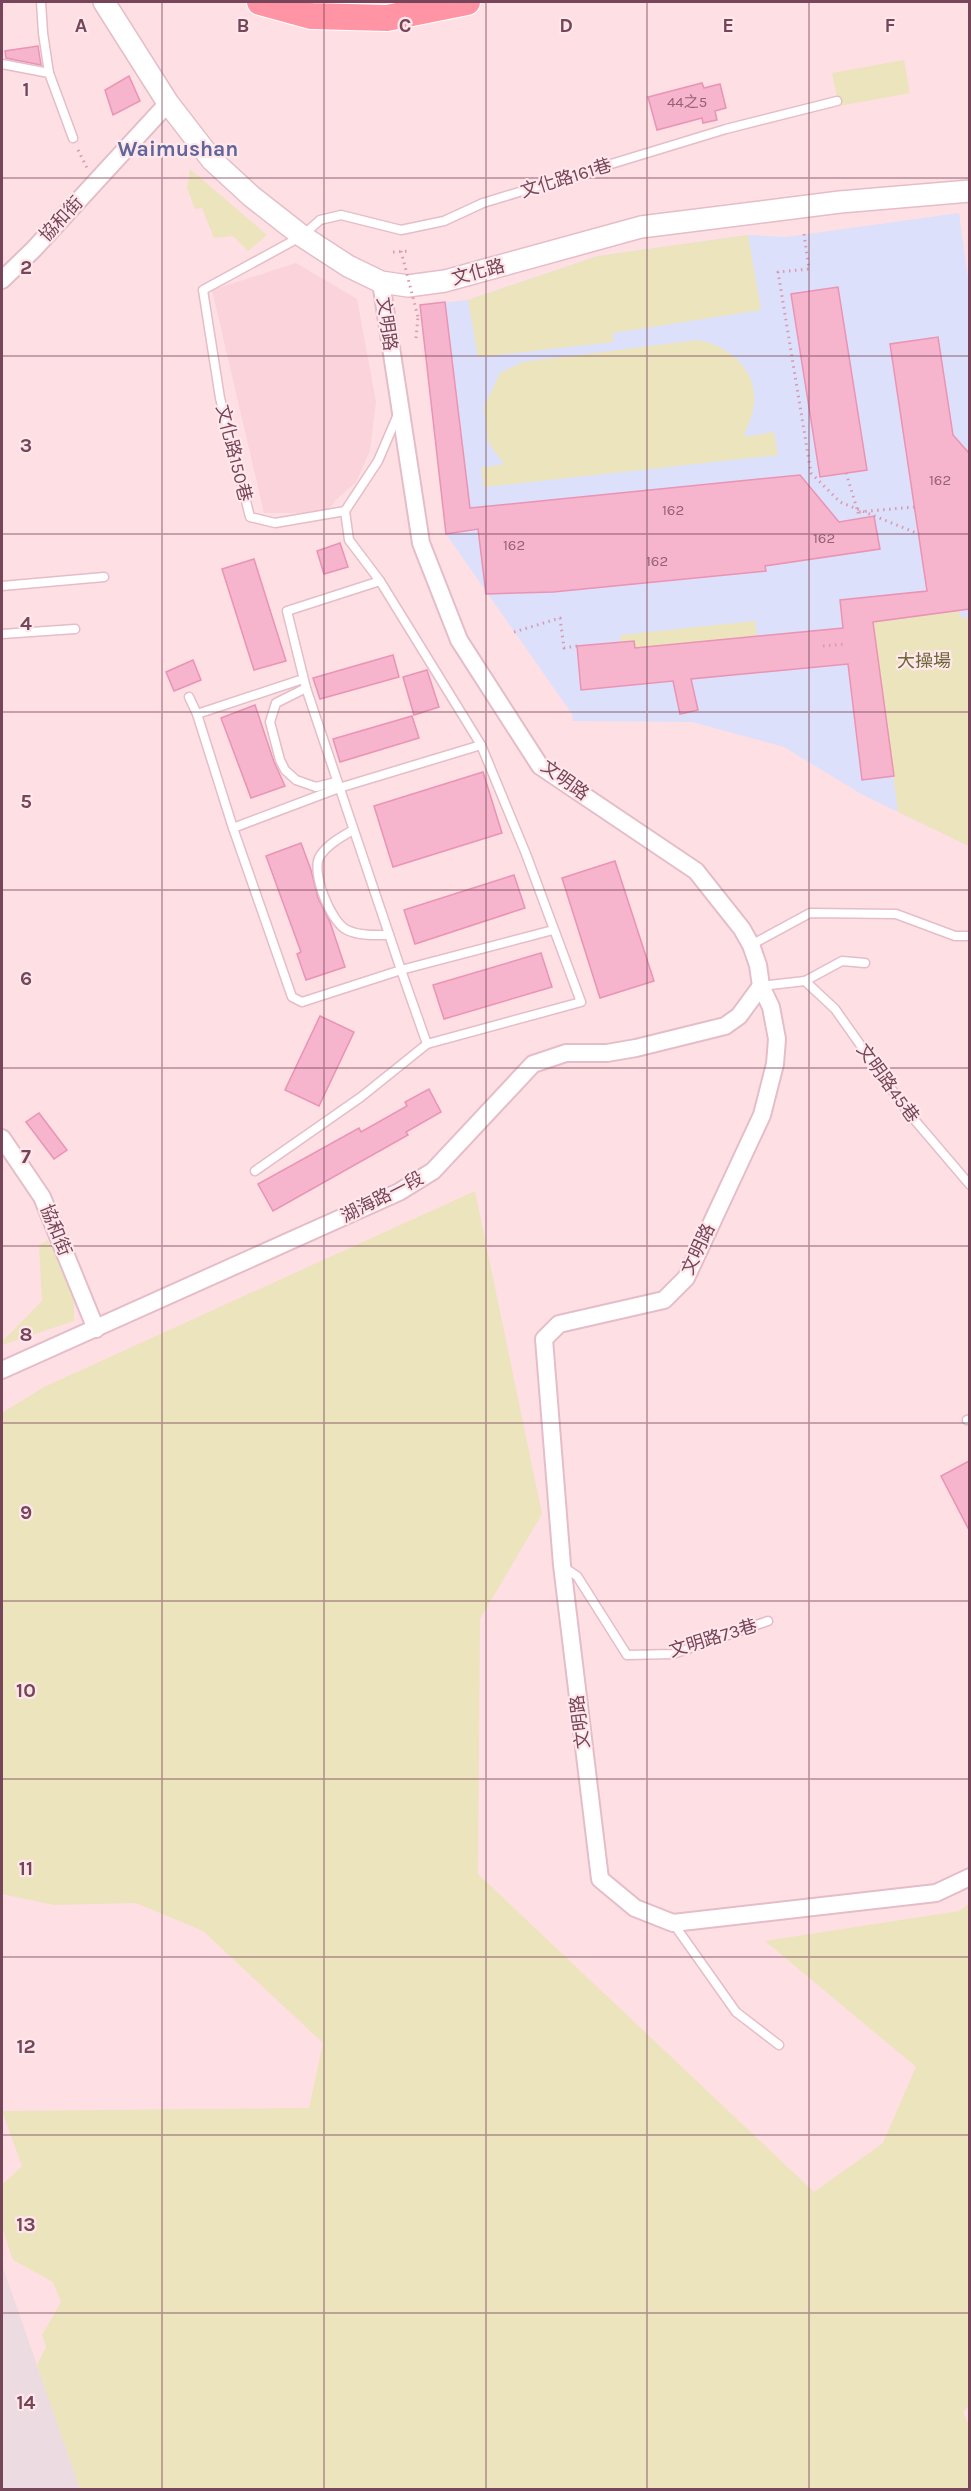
<svg xmlns="http://www.w3.org/2000/svg" width="971" height="2491" font-family="Karla,'Noto Sans TC',sans-serif">
<rect width="100%" height="100%" fill="#fedfe4"/>
<path fill="#fbd3db" d="M 296,263 L 357,299 L 376,402 L 370,451 L 356,482 L 336,500 L 329,509 L 314,513 L 264,513 L 212,290 Z"/>
<path fill="#ecdbe0" d="M 2,2265 L 37,2365 L 80,2489 L 2,2489 Z"/>
<path fill="#dce0fa" d="M 959,213 L 969,285 L 969,846 L 863,795 L 784,747 L 692,722 L 573,721 L 572,714 L 446,534 L 420,305 L 468,300 L 598,256 L 748,235 L 786,237 Z"/>
<g fill="#ece4bd">
<path d="M 904,60 L 910,93 L 839,106 L 832,73 Z"/>
<path d="M 190,169 L 267,235 L 248,251 L 233,236 L 214,238 L 202,208 L 195,209 L 187,188 Z"/>
<path d="M 748,235 L 761,310 L 613,333 L 613,342 L 478,357 L 468,300 L 598,256 Z"/>
<path d="M 698,340 C 729,346 758,370 754,405 C 753,415 747,426 744,437 L 774,432 L 778,455 L 484,487 L 481,468 L 504,464 L 488,442 L 484,407 L 500,373 L 523,362 Z"/>
<path d="M 959,611 L 961,618 L 969,617 L 969,846 L 898,812 L 873,622 Z"/>
<path d="M 755,621 L 757,636 L 635,648 L 621,642 L 620,635 Z"/>
<path d="M 475,1191 L 542,1514 L 480,1619 L 478,1874 L 814,2192 L 883,2143 L 916,2067 L 765,1941 L 959,1911 L 969,1904 L 970,2405 L 963,2412 L 969,2426 L 969,2489 L 80,2489 L 37,2365 L 46,2347 L 42,2335 L 61,2302 L 53,2282 L 13,2260 L 2,2228 L 2,2185 L 22,2166 L 2,2111 L 309,2108 L 323,2043 L 203,1931 L 136,1903 L 54,1905 L 2,1894 L 2,1413 L 44,1387 Z"/>
<path d="M 48,1240 L 74,1297 L 74,1321 L 2,1345 L 2,1342 L 42,1301 L 39,1245 Z"/>
</g>
<g fill="#f6b4cd" stroke="#ea93b5" stroke-width="1.5">
<path d="M 38,46 L 41,65 L 6,58 L 5,51 Z"/>
<path d="M 129,76 L 140,101 L 113,115 L 105,90 Z"/>
<path d="M 702,83 L 704,88 L 720,84 L 726,108 L 715,111 L 717,120 L 703,123 L 702,118 L 657,130 L 648,97 Z"/>
<path d="M 838,287 L 867,470 L 820,477 L 791,294 Z"/>
<path d="M 445,302 L 470,508 L 800,475 L 839,522 L 874,516 L 880,549 L 765,566 L 766,571 L 553,592 L 486,594 L 478,529 L 446,534 L 420,305 Z"/>
<path d="M 938,337 L 953,435 L 969,453 L 969,609 L 873,622 L 894,776 L 862,780 L 848,664 L 691,679 L 698,710 L 680,714 L 673,681 L 581,690 L 577,646 L 634,641 L 635,648 L 843,628 L 840,600 L 927,591 L 890,344 Z"/>
<path d="M 340,543 L 348,567 L 324,574 L 317,551 Z"/>
<path d="M 254,559 L 286,661 L 254,670 L 222,569 Z"/>
<path d="M 393,655 L 399,677 L 320,699 L 313,678 Z"/>
<path d="M 193,660 L 201,680 L 174,691 L 166,672 Z"/>
<path d="M 427,670 L 439,707 L 414,715 L 403,677 Z"/>
<path d="M 255,705 L 274,762 L 285,786 L 251,798 L 221,718 Z"/>
<path d="M 412,716 L 419,738 L 340,762 L 333,739 Z"/>
<path d="M 483,772 L 502,833 L 393,867 L 374,806 Z"/>
<path d="M 301,843 L 311,870 L 318,898 L 330,922 L 345,967 L 306,980 L 297,954 L 301,952 L 266,856 Z"/>
<path d="M 615,861 L 654,981 L 600,998 L 562,878 Z"/>
<path d="M 514,875 L 525,908 L 415,944 L 404,910 Z"/>
<path d="M 541,953 L 552,987 L 444,1019 L 433,985 Z"/>
<path d="M 320,1016 L 354,1032 L 319,1106 L 285,1090 Z"/>
<path d="M 429,1089 L 441,1112 L 406,1132 L 408,1135 L 273,1211 L 258,1184 L 359,1128 L 361,1132 L 407,1106 L 405,1102 Z"/>
<path d="M 39,1113 L 67,1150 L 54,1159 L 26,1122 Z"/>
<path d="M 969,1461 L 969,1530 L 941,1476 Z"/>
</g>
<g fill="none" stroke-linecap="round" stroke-linejoin="round">
<g stroke="#e5bdc8" stroke-width="11">
<g id="service">
<path d="M 41,2 L 43,33 L 49,73 L 73,138"/>
<path d="M 2,64 L 49,73"/>
<path d="M 399,412 L 378,461 L 345,511 L 275,523 L 250,517 L 220,398 L 203,290 L 302,236 L 320,220 L 341,215 L 401,230 L 444,221 L 483,203 L 726,129 L 837,101"/>
<path d="M 345,511 L 349,540 L 380,581 L 481,745 L 526,854 L 581,1002 L 427,1044"/>
<path d="M 380,581 L 287,611 L 306,688 L 401,970 L 553,930"/>
<path d="M 2,586 L 104,577"/>
<path d="M 2,634 L 75,629"/>
<path d="M 306,688 L 276,703 L 270,722 L 280,760 L 285,770 L 296,780 L 316,787 L 336,782"/>
<path d="M 189,697 L 197,714"/>
<path d="M 233,828 L 197,714 L 303,679"/>
<path d="M 353,830 C 341,837 328,844 320,856 C 310,871 331,923 347,930 C 360,936 375,935 389,935"/>
<path d="M 751,945 L 810,913 L 896,914 L 955,936 L 970,936"/>
<path d="M 805,981 L 842,961 L 865,963"/>
<path d="M 761,986 L 805,981 L 835,1009 L 907,1111 L 970,1185"/>
<path d="M 255,1171 L 361,1097 L 427,1044 L 401,970 L 302,1002 L 292,997 L 233,828 L 339,788 L 481,745"/>
<path d="M 967,1420 L 970,1419"/>
<path d="M 562,1566 L 577,1576 L 627,1655 L 673,1654 L 768,1621"/>
<path d="M 673,1923 L 736,2012 L 779,2045"/>
</g>
</g>
<g stroke="#e5bdc8" stroke-width="20">
<g id="minor">
<path d="M 2,280 L 34,249 L 168,103"/>
<path d="M 381,282 L 421,543 L 459,640 L 540,766 L 696,871 L 742,929 L 751,945 L 758,965 L 761,986 L 771,1007 L 777,1039 L 775,1064 L 762,1115 L 686,1278 L 664,1300 L 559,1324 L 544,1339 L 562,1565 L 600,1879 L 635,1908 L 673,1923 L 936,1893 L 970,1877"/>
<path d="M 2,1138 L 42,1197 L 96,1329"/>
<path d="M 2,1370 L 399,1192 L 433,1171 L 533,1064 L 566,1053 L 607,1053 L 636,1048 L 725,1026 L 739,1016 L 761,986"/>
</g>
</g>
<g stroke="#e5bdc8" stroke-width="24">
<path id="tertiary" d="M 104,2 L 168,103 L 212,160 L 251,196 L 302,236 L 348,266 L 381,282 L 408,286 L 445,281 L 641,227 L 840,202 L 970,191"/>
</g>
<g stroke="#fff" stroke-width="28">
<path id="primary" d="M 260,2 L 311,16 L 387,18 L 467,2"/>
</g>
<g stroke="#da98b1" stroke-width="3" stroke-dasharray="1.5 4.5" stroke-linecap="butt">
<path d="M 78,150 L 87,168"/>
<path d="M 804,234 L 809,269 L 778,272 L 811,473 L 840,502 L 919,534"/>
<path d="M 393,252 L 409,251"/>
<path d="M 416,338 L 418,317"/>
<path d="M 858,512 L 859,518"/>
<path d="M 514,632 L 560,618 L 564,648 L 577,646"/>
<path d="M 823,646 L 845,644"/>
</g>
<use href="#service" stroke="#fff" stroke-width="8"/>
<use href="#minor" stroke="#fff" stroke-width="16"/>
<use href="#tertiary" stroke="#fff" stroke-width="21"/>
<use href="#primary" stroke="#ff95a4" stroke-width="26"/>
<g stroke="#da98b1" stroke-width="3" stroke-dasharray="1.5 4.5" stroke-linecap="butt">
<path d="M 401,251 L 418,317"/>
<path d="M 846,473 L 858,512 L 915,507"/>
</g>
</g>
<path fill="none" stroke="#764559" stroke-width="1.5" stroke-opacity="0.55" d="M 162,2 L 162,2490M 324,2 L 324,2490M 486,2 L 486,2490M 647,2 L 647,2490M 809,2 L 809,2490M 2,178 L 970,178M 2,356 L 970,356M 2,534 L 970,534M 2,712 L 970,712M 2,890 L 970,890M 2,1068 L 970,1068M 2,1246 L 970,1246M 2,1423 L 970,1423M 2,1601 L 970,1601M 2,1779 L 970,1779M 2,1957 L 970,1957M 2,2135 L 970,2135M 2,2313 L 970,2313"/>
<g text-anchor="middle" stroke-width="4.5" stroke-linejoin="round" paint-order="stroke">
<g font-size="15" fill="#966176">
<text x="687" y="107">44之5</text>
<text x="940" y="485">162</text>
<text x="673" y="515">162</text>
<text x="824" y="543">162</text>
<text x="514" y="550">162</text>
<text x="657" y="566">162</text>
</g>
<g font-size="18" fill="#764559" stroke="#ffe7eb">
<text transform="translate(566 178) rotate(-17)" y="6">文化路161巷</text>
<text transform="translate(61 219) rotate(-47)" y="6">協和街</text>
<text transform="translate(478 272) rotate(-15)" y="6">文化路</text>
<text transform="translate(387 324) rotate(82)" y="6">文明路</text>
<text transform="translate(234 453) rotate(76)" y="6">文化路150巷</text>
<text transform="translate(565 780) rotate(36)" y="6">文明路</text>
<text transform="translate(888 1083) rotate(54)" y="6">文明路45巷</text>
<text transform="translate(382 1197) rotate(-27)" y="6">湖海路一段</text>
<text transform="translate(56 1230) rotate(68)" y="6">協和街</text>
<text transform="translate(698 1249) rotate(-65)" y="6">文明路</text>
<text transform="translate(713 1638) rotate(-17)" y="6">文明路73巷</text>
<text transform="translate(580 1722) rotate(-97)" y="6">文明路</text>
</g>
<g font-size="18" fill="#6b6835" stroke="#ffe7eb">
<text x="924" y="667">大操場</text>
</g>
<g font-size="21" font-weight="bold" fill="#60669a" stroke="#ffe7eb">
<text x="178" y="156">Waimushan</text>
</g>
</g>
<g font-size="20" text-anchor="middle" font-weight="bold" fill="#764559" stroke="#ffe7eb" stroke-width="4.5" stroke-linejoin="round" paint-order="stroke">
<text x="81" y="32">A</text>
<text x="243" y="32">B</text>
<text x="405" y="32">C</text>
<text x="566" y="32">D</text>
<text x="728" y="32">E</text>
<text x="890" y="32">F</text>
<text x="26" y="96">1</text>
<text x="26" y="274">2</text>
<text x="26" y="452">3</text>
<text x="26" y="630">4</text>
<text x="26" y="808">5</text>
<text x="26" y="985">6</text>
<text x="26" y="1163">7</text>
<text x="26" y="1341">8</text>
<text x="26" y="1519">9</text>
<text x="26" y="1697">10</text>
<text x="26" y="1875">11</text>
<text x="26" y="2053">12</text>
<text x="26" y="2231">13</text>
<text x="26" y="2409">14</text>
</g>
<rect width="971" height="2491" fill="none" stroke="#764559" stroke-width="6"/>
</svg>
